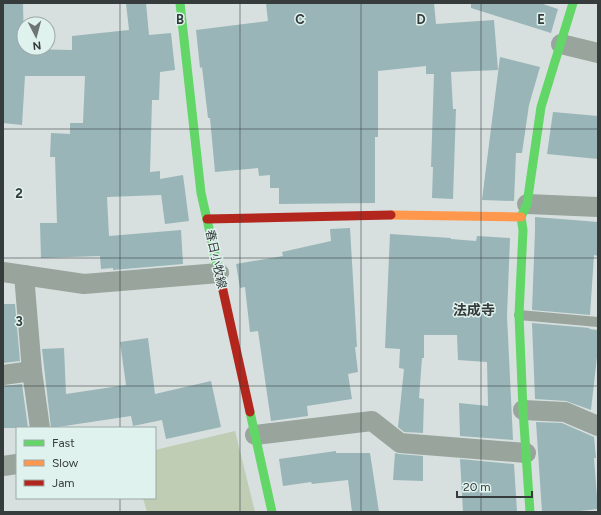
<svg xmlns="http://www.w3.org/2000/svg" width="601" height="515" font-family="Figtree,'Noto Sans JP',sans-serif">
<rect width="100%" height="100%" fill="#d7e0de"/>
<path fill="#becdb3" d="M 235,431 L 255,512 L 147,512 L 143,498 L 155,498 L 155,450 Z"/>
<g fill="#99b5b8">
<path d="M 3,3 L 23,3 L 24,48 L 26,49 L 72,50 L 72,36 L 129,30 L 126,3 L 146,3 L 149,35 L 171,33 L 175,70 L 160,72 L 159,100 L 152,100 L 150,172 L 160,171 L 160,179 L 183,175 L 189,221 L 165,224 L 161,194 L 161,195 L 107,197 L 109,236 L 181,230 L 183,264 L 113,270 L 113,268 L 101,269 L 100,256 L 41,258 L 40,223 L 57,223 L 55,157 L 50,157 L 51,133 L 70,134 L 70,123 L 83,123 L 85,76 L 25,76 L 22,125 L 3,123 Z"/>
<path d="M 266,3 L 434,3 L 436,24 L 494,20 L 498,70 L 451,72 L 453,109 L 456,109 L 453,199 L 432,198 L 433,167 L 431,167 L 434,74 L 426,74 L 426,66 L 378,71 L 378,137 L 375,137 L 375,203 L 279,204 L 279,188 L 270,188 L 270,175 L 259,176 L 258,168 L 215,172 L 210,118 L 208,118 L 202,67 L 200,68 L 196,30 L 268,21 Z"/>
<path d="M 471,3 L 540,3 L 558,9 L 551,33 L 471,8 Z"/>
<path d="M 500,57 L 540,67 L 529,105 L 522,153 L 516,153 L 514,201 L 482,200 Z"/>
<path d="M 553,112 L 598,116 L 598,159 L 547,154 Z"/>
<path d="M 535,217 L 598,222 L 598,256 L 594,255 L 590,315 L 532,310 L 535,231 Z"/>
<path d="M 350,228 L 357,347 L 355,347 L 358,372 L 348,374 L 352,399 L 307,406 L 308,416 L 271,421 L 258,331 L 250,332 L 245,287 L 240,288 L 236,264 L 283,256 L 282,252 L 331,241 L 330,229 Z"/>
<path d="M 390,234 L 451,238 L 451,239 L 476,241 L 477,236 L 510,238 L 507,316 L 513,440 L 460,436 L 459,403 L 488,406 L 487,362 L 458,360 L 457,335 L 424,335 L 424,358 L 422,358 L 419,398 L 424,399 L 423,433 L 404,432 L 398,427 L 404,369 L 399,368 L 400,349 L 385,348 Z"/>
<path d="M 3,304 L 15,304 L 20,361 L 3,363 Z"/>
<path d="M 532,323 L 590,328 L 589,329 L 598,330 L 598,348 L 591,410 L 566,401 L 535,399 Z"/>
<path d="M 148,338 L 155,394 L 211,381 L 221,427 L 166,439 L 162,420 L 133,426 L 131,416 L 51,428 L 42,349 L 64,348 L 66,394 L 126,385 L 120,342 Z"/>
<path d="M 22,384 L 28,428 L 3,428 L 3,386 Z"/>
<path d="M 536,422 L 562,423 L 594,437 L 596,458 L 594,458 L 598,509 L 571,512 L 542,512 Z"/>
<path d="M 336,451 L 336,453 L 370,453 L 379,512 L 352,512 L 348,480 L 312,484 L 311,482 L 283,486 L 279,459 Z"/>
<path d="M 395,453 L 399,454 L 423,456 L 423,481 L 393,480 Z"/>
<path d="M 460,459 L 514,464 L 517,512 L 463,512 Z"/>
</g>
<g fill="none" stroke-linecap="round" stroke-linejoin="round">
<path stroke="#99a49d" stroke-width="10" d="M 519,315 L 598,322"/>
<g stroke="#99a49d" stroke-width="20">
<path d="M 561,44 L 598,53"/>
<path d="M 527,204 L 598,207"/>
<path d="M 3,272 L 84,284 L 219,273"/>
<path d="M 24,275 L 32,371 L 40,428"/>
<path d="M 3,375 L 32,371"/>
<path d="M 523,410 L 565,412 L 598,426"/>
<path d="M 255,435 L 372,421 L 400,443 L 526,453"/>
<path d="M 3,466 L 17,464"/>
</g>
<g stroke="#63d668" stroke-width="9">
<path d="M 180,3 L 201,193 L 220,277"/>
<path d="M 250,412 L 272,512"/>
<path d="M 530,512 L 523,410 L 519,315 L 523,230 L 521,217 L 527,204 L 541,107 L 573,3"/>
</g>
<path stroke="#ff974d" stroke-width="9" d="M 391,215 L 521,217"/>
<g stroke="#b3261e" stroke-width="9">
<path d="M 207,219 L 391,215"/>
<path d="M 220,277 L 250,412"/>
</g>
</g>
<path fill="none" stroke="#353c3b" stroke-width="1" stroke-opacity="0.55" d="M 120,3 L 120,428M 240,3 L 240,512M 361,3 L 361,512M 481,3 L 481,512M 3,129 L 598,129M 3,258 L 598,258M 3,386 L 598,386M 120,498 L 120,512"/>
<g text-anchor="middle" stroke-width="3" stroke-linejoin="round" paint-order="stroke">
<g font-size="12" fill="#353c3b" stroke="#e0f2ee">
<text transform="translate(216 259) rotate(78)" y="4">春日小牧線</text>
</g>
<g font-size="14" font-weight="bold" fill="#353c3b" stroke="#e0f2ee">
<text x="474" y="315">法成寺</text>
</g>
</g>
<g font-size="13" text-anchor="middle" font-weight="bold" fill="#353c3b" stroke="#e0f2ee" stroke-width="3" stroke-linejoin="round" paint-order="stroke">
<text x="180" y="24">B</text>
<text x="300" y="24">C</text>
<text x="421" y="24">D</text>
<text x="541" y="24">E</text>
<text x="19" y="198">2</text>
<text x="19" y="326">3</text>
</g>
<rect width="601" height="515" fill="none" stroke="#353c3b" stroke-width="8"/>
<rect x="16" y="427" width="140" height="72" fill="#e0f2ee" stroke="#9ca9a6"/>
<rect x="24" y="440" width="20" height="6" fill="#63d668" stroke="#9ca9a6"/>
<text x="52" y="447" font-size="12" fill="#353c3b">Fast</text>
<rect x="24" y="460" width="20" height="6" fill="#ff974d" stroke="#9ca9a6"/>
<text x="52" y="467" font-size="12" fill="#353c3b">Slow</text>
<rect x="24" y="480" width="20" height="6" fill="#b3261e" stroke="#9ca9a6"/>
<text x="52" y="487" font-size="12" fill="#353c3b">Jam</text>
<g transform="translate(36 36) rotate(174)"><circle r="19" fill="#e0f2ee" stroke="#9ca9a6"/>
<path d="M0-3L7 15L0 10L-7 15Z" fill="#6e7574"/>
<text y="-6" font-size="11" font-weight="bold" text-anchor="middle" fill="#353c3b">N</text>
</g>
<path d="M457 491v6h75v-6" fill="none" stroke="#353c3b" stroke-width="2"/>
<text x="463" y="491" font-size="12" fill="#353c3b" stroke="#e0f2ee" stroke-width="3" paint-order="stroke">20 m</text>
</svg>
